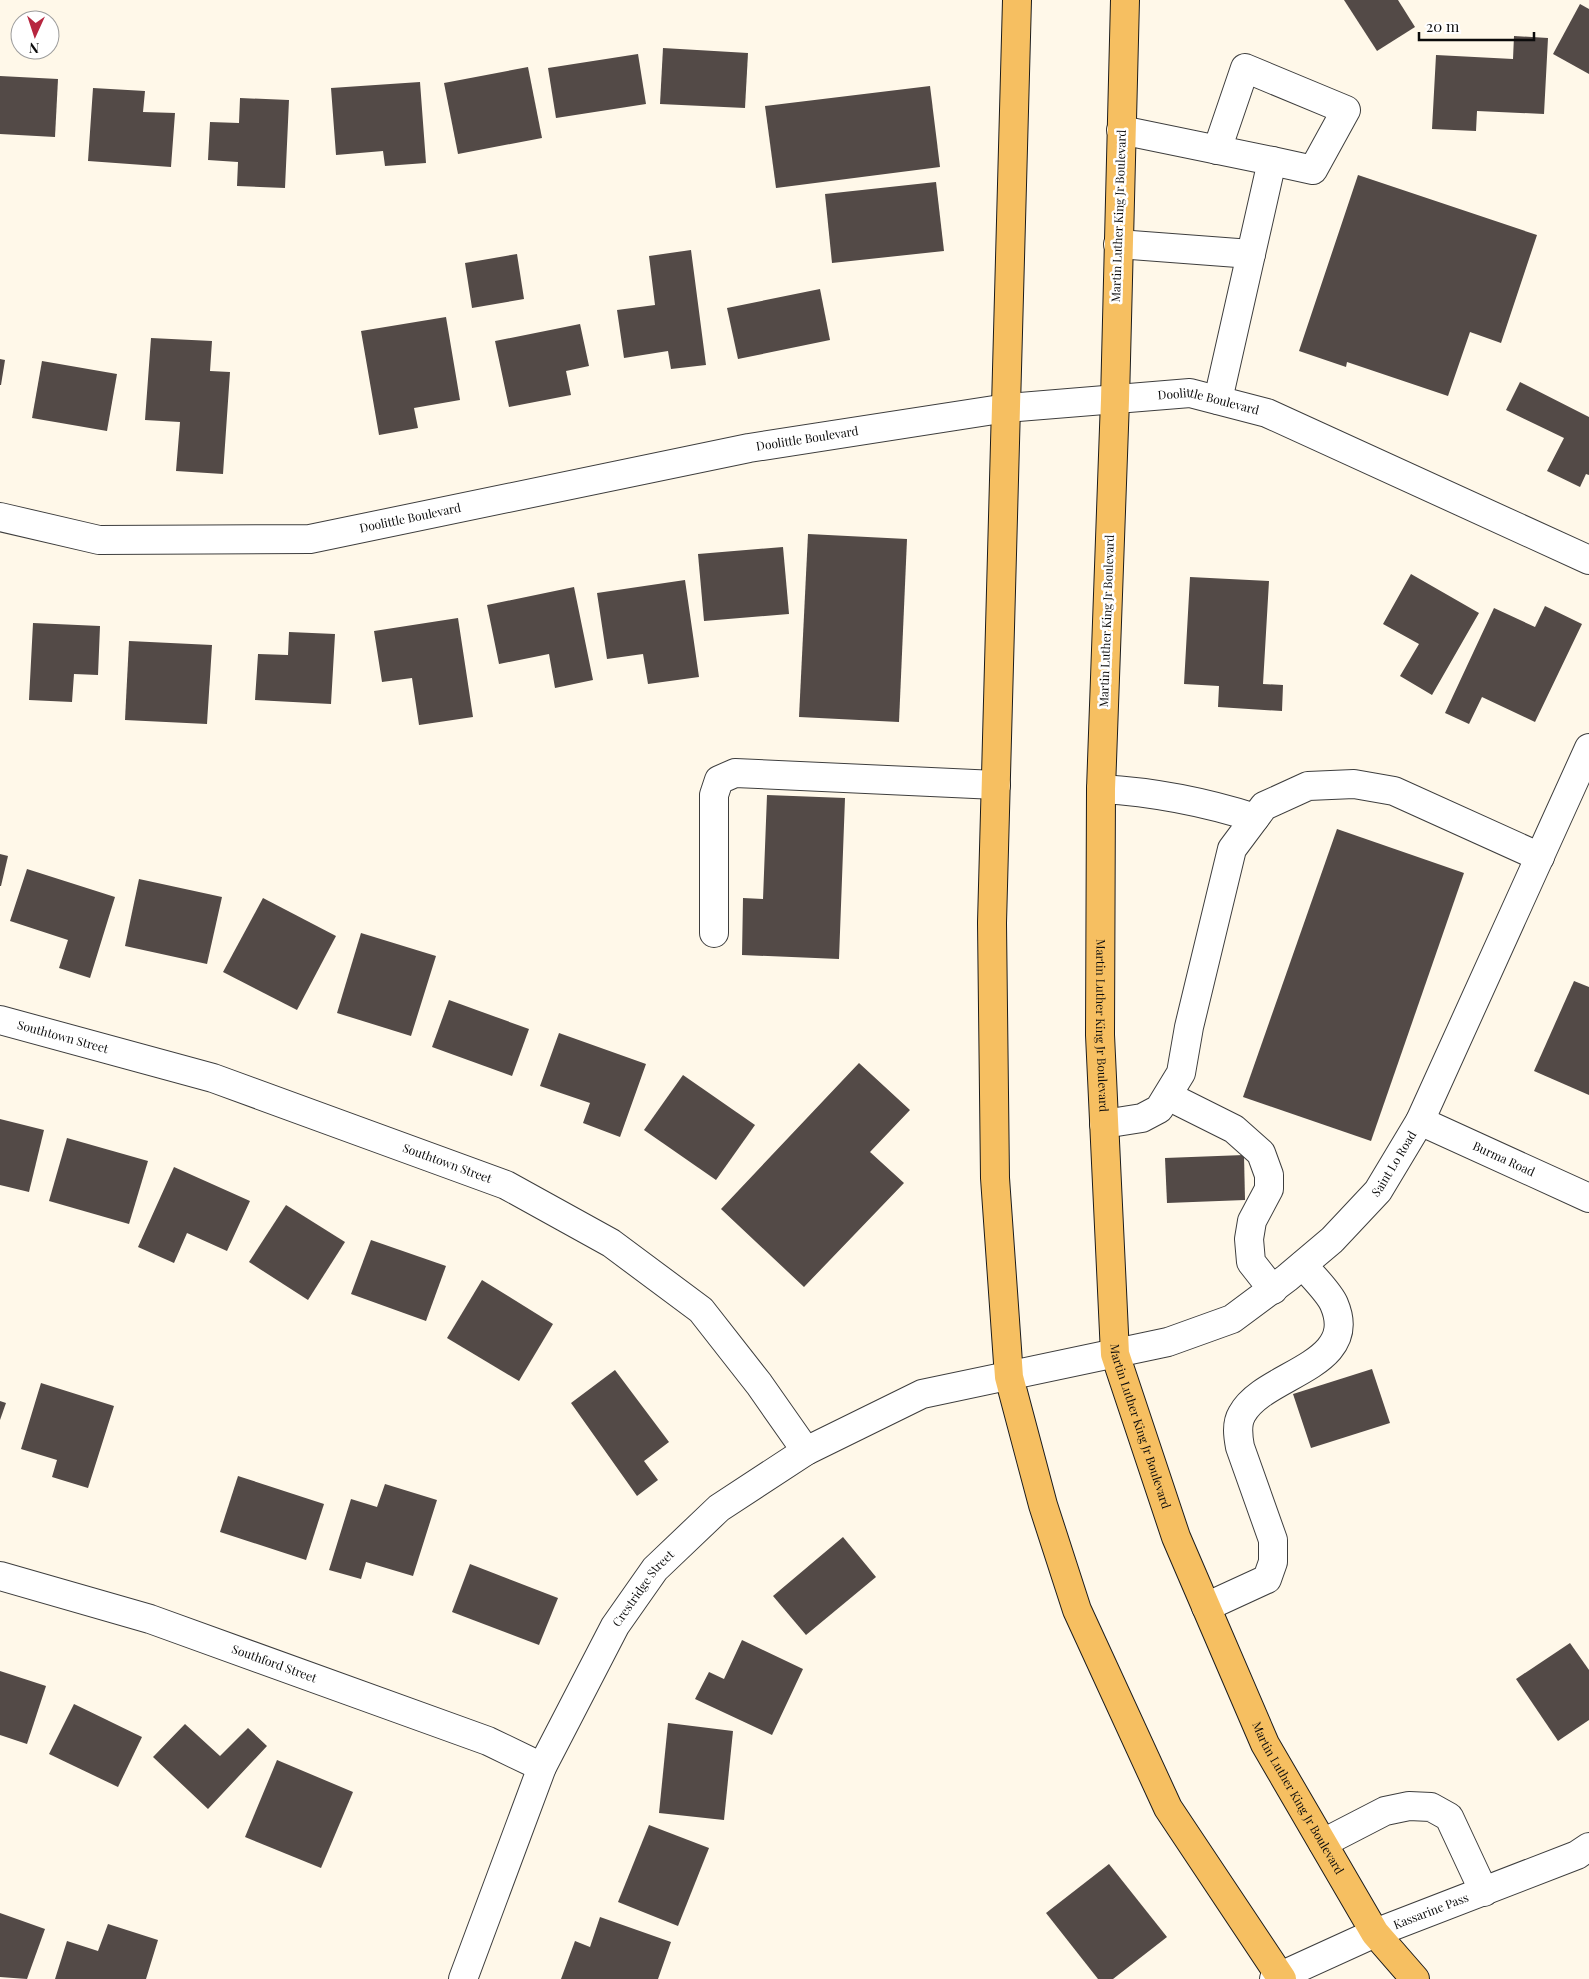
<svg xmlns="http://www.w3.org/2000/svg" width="1589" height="1979" font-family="'Playfair Display',serif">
<rect width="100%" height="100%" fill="#fff8e9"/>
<g fill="#534a47">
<path d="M 1344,0 L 1398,0 L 1415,27 L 1377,51 Z"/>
<path d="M 1580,4 L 1589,9 L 1589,74 L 1553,54 Z"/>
<path d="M 1514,36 L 1548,38 L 1544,114 L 1477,111 L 1476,131 L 1432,129 L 1436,55 L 1513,59 Z"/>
<path d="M 663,48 L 748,53 L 745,108 L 660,104 Z"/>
<path d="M 638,54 L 646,104 L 556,118 L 548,68 Z"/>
<path d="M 528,67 L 542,138 L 458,154 L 444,83 Z"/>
<path d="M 0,76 L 58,79 L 55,137 L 0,134 Z"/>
<path d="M 420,82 L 426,163 L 385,166 L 383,151 L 336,155 L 331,88 Z"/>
<path d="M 930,86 L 940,167 L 776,188 L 765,106 Z"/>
<path d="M 93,88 L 145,91 L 143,112 L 175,113 L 171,167 L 88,161 Z"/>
<path d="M 240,98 L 289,100 L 285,188 L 237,186 L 238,162 L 208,160 L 210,122 L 239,123 Z"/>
<path d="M 1358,175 L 1537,235 L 1501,343 L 1470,332 L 1448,396 L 1347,362 L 1346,367 L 1299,351 Z"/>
<path d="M 936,182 L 944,251 L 832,263 L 825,194 Z"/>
<path d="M 691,250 L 706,365 L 671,369 L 668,351 L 624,358 L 617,310 L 655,305 L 649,256 Z"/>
<path d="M 517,254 L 524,299 L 472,308 L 465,263 Z"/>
<path d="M 820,289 L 830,340 L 738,359 L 727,308 Z"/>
<path d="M 446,317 L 460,400 L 414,408 L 418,428 L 379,435 L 361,331 Z"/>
<path d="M 580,324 L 589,366 L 566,371 L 571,395 L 509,407 L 495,341 Z"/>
<path d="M 151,338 L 212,341 L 210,371 L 230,372 L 223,474 L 176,471 L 180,422 L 145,420 Z"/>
<path d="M 0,359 L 5,360 L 1,385 L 0,385 Z"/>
<path d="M 42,361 L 117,374 L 107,431 L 32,418 Z"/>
<path d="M 1520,382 L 1589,417 L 1589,475 L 1586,474 L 1580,487 L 1547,471 L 1564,438 L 1506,410 Z"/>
<path d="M 808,534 L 907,539 L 899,722 L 799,717 Z"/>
<path d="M 783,547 L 789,614 L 704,621 L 698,554 Z"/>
<path d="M 1411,574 L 1479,613 L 1432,695 L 1400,676 L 1419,644 L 1383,624 Z"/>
<path d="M 1190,577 L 1269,581 L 1263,684 L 1283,685 L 1282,711 L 1218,707 L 1219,686 L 1184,684 Z"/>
<path d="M 685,580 L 699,677 L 648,684 L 643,654 L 607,659 L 597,593 Z"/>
<path d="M 574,587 L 593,680 L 555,688 L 549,654 L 499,664 L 487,605 Z"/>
<path d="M 1545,606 L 1582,624 L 1535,722 L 1482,697 L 1469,724 L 1445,713 L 1494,608 L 1535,627 Z"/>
<path d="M 458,618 L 473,717 L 419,725 L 412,678 L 382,682 L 374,631 Z"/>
<path d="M 33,623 L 100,626 L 98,675 L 74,674 L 72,702 L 29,700 Z"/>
<path d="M 289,632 L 335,634 L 331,704 L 255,700 L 258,654 L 288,655 Z"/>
<path d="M 129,641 L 212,645 L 207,724 L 125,720 Z"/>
<path d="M 767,795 L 845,798 L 839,959 L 742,955 L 743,898 L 763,899 Z"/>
<path d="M 1337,829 L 1464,873 L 1371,1141 L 1243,1097 Z"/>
<path d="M 0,854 L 8,856 L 1,886 L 0,886 Z"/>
<path d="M 27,869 L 115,897 L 90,978 L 59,968 L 68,940 L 10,921 Z"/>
<path d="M 139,879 L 222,897 L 207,964 L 125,946 Z"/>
<path d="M 263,898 L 336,936 L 297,1010 L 223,972 Z"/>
<path d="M 361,933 L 436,956 L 411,1036 L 337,1013 Z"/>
<path d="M 1574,981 L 1589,987 L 1589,1095 L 1534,1071 Z"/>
<path d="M 449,1000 L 529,1029 L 512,1076 L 432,1047 Z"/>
<path d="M 559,1033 L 646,1064 L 620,1137 L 583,1123 L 590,1103 L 540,1086 Z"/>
<path d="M 859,1063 L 910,1110 L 870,1152 L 904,1183 L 804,1287 L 721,1209 Z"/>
<path d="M 683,1075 L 755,1125 L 716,1180 L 644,1130 Z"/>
<path d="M 0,1119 L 44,1130 L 29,1192 L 0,1185 Z"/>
<path d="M 67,1138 L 148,1161 L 129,1224 L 49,1201 Z"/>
<path d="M 1244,1155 L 1245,1200 L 1167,1203 L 1165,1158 Z"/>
<path d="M 174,1167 L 250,1201 L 227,1251 L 187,1233 L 174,1263 L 138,1247 Z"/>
<path d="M 286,1205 L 345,1242 L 308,1300 L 249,1262 Z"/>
<path d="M 371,1240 L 446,1266 L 426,1321 L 351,1294 Z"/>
<path d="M 482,1280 L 553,1324 L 519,1381 L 447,1338 Z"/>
<path d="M 1372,1369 L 1390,1423 L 1311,1448 L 1293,1394 Z"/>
<path d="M 615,1370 L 669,1442 L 644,1461 L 658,1480 L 637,1496 L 571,1403 Z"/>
<path d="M 41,1383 L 114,1406 L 88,1488 L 52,1477 L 57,1460 L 21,1449 Z"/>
<path d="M 0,1401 L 6,1403 L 0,1420 Z"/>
<path d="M 238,1476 L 324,1504 L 306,1560 L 220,1532 Z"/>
<path d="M 385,1484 L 437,1500 L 413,1576 L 366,1562 L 361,1579 L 329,1570 L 351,1499 L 377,1507 Z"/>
<path d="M 843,1537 L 876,1577 L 806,1635 L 773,1596 Z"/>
<path d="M 470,1564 L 558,1598 L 539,1645 L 452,1612 Z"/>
<path d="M 742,1640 L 803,1669 L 772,1735 L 695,1699 L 709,1672 L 724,1679 Z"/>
<path d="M 1570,1643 L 1589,1670 L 1589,1720 L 1558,1741 L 1516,1679 Z"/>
<path d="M 0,1671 L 46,1686 L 27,1744 L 0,1735 Z"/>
<path d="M 74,1704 L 142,1737 L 118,1787 L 49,1754 Z"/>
<path d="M 668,1723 L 733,1731 L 724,1820 L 659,1813 Z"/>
<path d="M 185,1724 L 220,1756 L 248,1728 L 267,1746 L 208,1809 L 153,1757 Z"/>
<path d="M 277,1760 L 353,1792 L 321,1868 L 245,1837 Z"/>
<path d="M 649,1825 L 709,1848 L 678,1926 L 618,1902 Z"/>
<path d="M 1109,1864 L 1167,1937 L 1113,1979 L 1098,1979 L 1046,1913 Z"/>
<path d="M 0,1913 L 45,1929 L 27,1979 L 0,1977 Z"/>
<path d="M 600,1917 L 671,1942 L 658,1979 L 561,1979 L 575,1941 L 590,1947 Z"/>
<path d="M 108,1924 L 158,1940 L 146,1979 L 55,1979 L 67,1941 L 98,1951 Z"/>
</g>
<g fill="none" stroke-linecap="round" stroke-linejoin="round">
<g stroke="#3e3e3e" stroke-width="30">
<g id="minor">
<path d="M 1121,130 L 1272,161 L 1218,400"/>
<path d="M 1217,150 L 1245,68 L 1346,110 L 1313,170 L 1272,161"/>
<path d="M 1118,244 L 1251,254"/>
<path id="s1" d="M 0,517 L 99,540 L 310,539 L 749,448 L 1007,408 L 1190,393 L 1267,413 L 1589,560"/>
<path d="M 1101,789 C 1154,792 1205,802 1255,818"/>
<path d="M 714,933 L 714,795 L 719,780 L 735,773 L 996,785"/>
<path id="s2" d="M 0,1020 L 213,1078 L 506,1185 L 611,1243 L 701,1310 L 759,1384 L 806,1451"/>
<path d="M 1168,1096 L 1234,1129 L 1261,1153 L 1269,1175 L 1269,1189 L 1252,1221 L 1249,1239 L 1251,1262 L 1273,1290"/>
<path id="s3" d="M 1420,1121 L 1589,1198"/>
<path d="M 1104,1124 L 1142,1118 L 1159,1109 L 1181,1073 L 1189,1027 L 1232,849 L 1264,806 L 1308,786 L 1354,784 L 1394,791 L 1540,857"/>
<path id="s4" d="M 0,1576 L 150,1619 L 488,1741 L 542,1767"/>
<path d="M 1206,1607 L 1267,1579 L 1273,1562 L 1273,1540 L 1240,1447 C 1238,1436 1236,1424 1242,1414 C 1264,1373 1361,1367 1334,1304 C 1329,1292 1311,1275 1303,1265"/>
<path d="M 1323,1843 L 1385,1811 L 1409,1806 L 1431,1807 L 1449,1817 L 1484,1892"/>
<path id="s5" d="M 463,1979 L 542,1767 L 615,1626 L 655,1569 L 719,1508 L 806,1451 L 922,1394 L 1168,1342 L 1232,1319 L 1287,1278 L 1332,1240 L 1378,1191 L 1420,1121 L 1589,748"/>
<path id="s6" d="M 1274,1979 L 1375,1933 L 1577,1855 L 1589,1847"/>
</g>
</g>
<g stroke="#1c1c1c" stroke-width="30">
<g id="major">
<path d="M 1017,0 L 992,923 L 995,1178 L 1009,1377 L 1043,1505 L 1077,1610 L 1168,1808 L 1282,1979"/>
<path id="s7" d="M 1125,0 L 1115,400 L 1101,789 L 1100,1035 L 1115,1354 L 1176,1537 L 1265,1744 L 1375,1933 L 1415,1979"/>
</g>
</g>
<use href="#minor" stroke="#fff" stroke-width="28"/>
<use href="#major" stroke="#f6bf61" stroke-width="28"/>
</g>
<g text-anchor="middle" stroke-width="5" stroke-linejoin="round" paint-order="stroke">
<g font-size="12" fill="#0b0b0b" stroke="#fff">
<text transform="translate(1119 216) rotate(-88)" y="4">Martin Luther King Jr Boulevard</text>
<text dy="4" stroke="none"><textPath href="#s1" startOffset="1225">Doolittle Boulevard</textPath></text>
<text dy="4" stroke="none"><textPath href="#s1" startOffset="820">Doolittle Boulevard</textPath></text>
<text dy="4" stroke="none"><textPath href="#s1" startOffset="415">Doolittle Boulevard</textPath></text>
<text transform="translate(1107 621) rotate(-88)" y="4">Martin Luther King Jr Boulevard</text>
<text dy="4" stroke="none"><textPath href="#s7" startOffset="1026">Martin Luther King Jr Boulevard</textPath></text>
<text dy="4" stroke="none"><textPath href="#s2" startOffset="65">Southtown Street</textPath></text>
<text dy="4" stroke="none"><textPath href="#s3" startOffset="92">Burma Road</textPath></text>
<text dy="4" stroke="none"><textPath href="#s5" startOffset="1322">Saint Lo Road</textPath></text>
<text dy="4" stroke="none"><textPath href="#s2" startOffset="470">Southtown Street</textPath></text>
<text dy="4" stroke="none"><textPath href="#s7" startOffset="1431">Martin Luther King Jr Boulevard</textPath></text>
<text dy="4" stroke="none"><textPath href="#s5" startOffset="432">Crestridge Street</textPath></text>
<text dy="4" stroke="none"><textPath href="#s4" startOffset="288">Southford Street</textPath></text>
<text dy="4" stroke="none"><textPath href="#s7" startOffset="1836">Martin Luther King Jr Boulevard</textPath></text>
<text dy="4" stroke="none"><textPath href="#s6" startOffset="171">Kassarine Pass</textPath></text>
</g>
</g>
<g transform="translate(35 35) rotate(183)"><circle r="24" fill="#ffffff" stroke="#9d9d9d"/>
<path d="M0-4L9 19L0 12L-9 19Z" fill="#b7263f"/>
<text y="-8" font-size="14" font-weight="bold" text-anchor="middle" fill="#0b0b0b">N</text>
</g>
<path d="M1419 32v8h115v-8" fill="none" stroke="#0b0b0b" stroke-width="2.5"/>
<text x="1426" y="32" font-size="15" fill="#0b0b0b" stroke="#ffffff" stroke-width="4" paint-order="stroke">20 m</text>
</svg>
